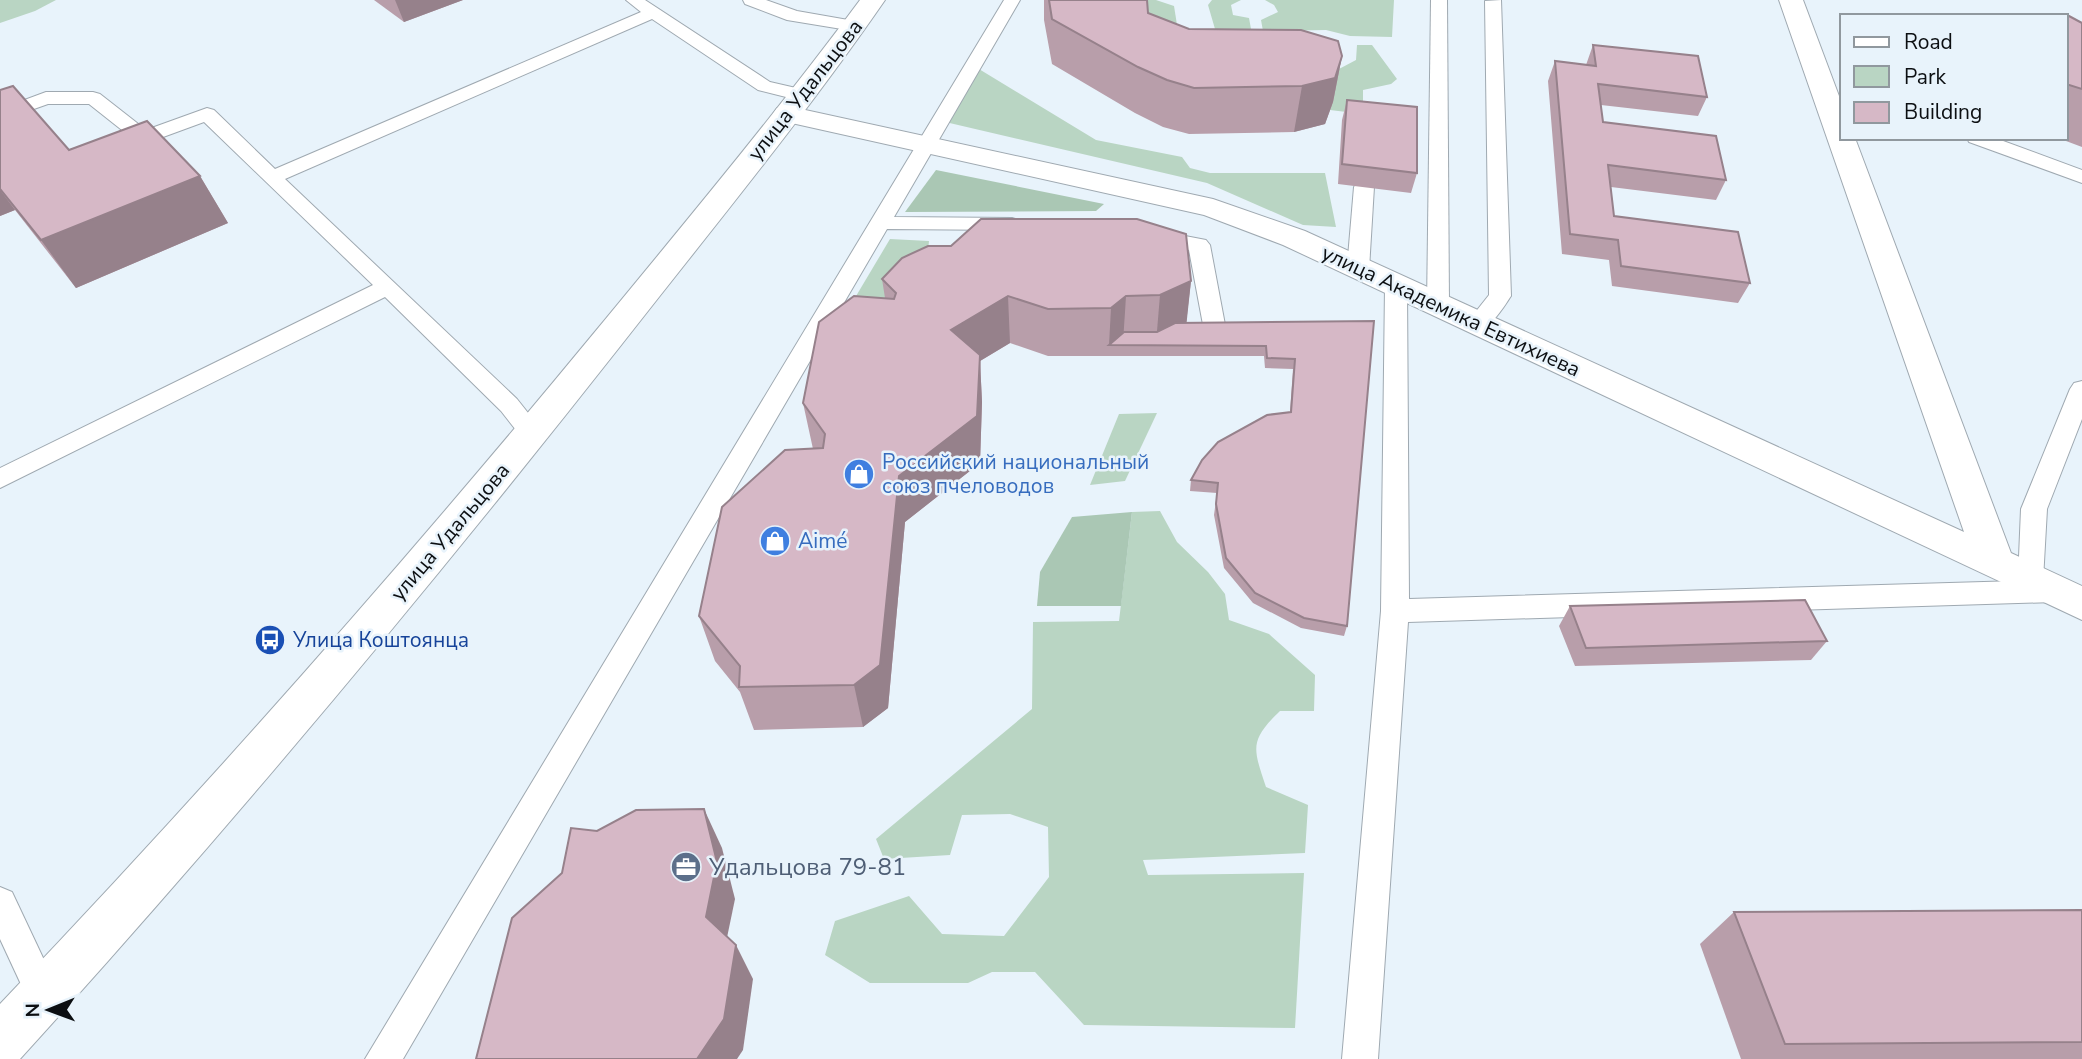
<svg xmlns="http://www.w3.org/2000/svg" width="2082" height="1059" font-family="'Nunito Sans',sans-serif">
<rect width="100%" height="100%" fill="#e8f3fb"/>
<g fill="#b9d5c3">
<path d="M 0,0 L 56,0 L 35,11 L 0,23 Z"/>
<path d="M 1136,0 L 1156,0 L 1174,6 L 1185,75 Z"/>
<path d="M 1212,0 L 1241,0 L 1231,5 L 1233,15 L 1249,18 L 1251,29 L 1215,29 L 1208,5 Z"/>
<path d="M 1265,0 L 1394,0 L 1392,37 L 1350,36 L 1326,30 L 1263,31 L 1261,20 L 1278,12 L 1274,5 Z"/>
<path d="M 1357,45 L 1372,45 L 1397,79 L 1391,84 L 1363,90 L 1363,114 L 1330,110 L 1339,69 L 1356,60 Z"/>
<path d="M 974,66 L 1096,140 L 1182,157 L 1190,168 L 1210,173 L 1325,173 L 1336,227 L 1303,225 L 1207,183 L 941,121 Z"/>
<path d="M 890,239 L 929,241 L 925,279 L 815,365 Z"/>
<path d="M 1157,413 L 1125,481 L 1090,485 L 1119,414 Z"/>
<path d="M 1160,511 L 1177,542 L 1208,572 L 1225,594 L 1229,620 L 1269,634 L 1315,675 L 1314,711 L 1280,711 C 1249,741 1253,748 1266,787 L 1308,805 L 1305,853 L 1143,860 L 1148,875 L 1304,873 L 1295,1028 L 1084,1025 L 1035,972 L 992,972 L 968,983 L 870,983 L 825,955 L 835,921 L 909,896 L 942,934 L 1004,936 L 1049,877 L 1048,827 L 1010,814 L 962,815 L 950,855 L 884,859 L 876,839 L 1032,709 L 1033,622 L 1119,621 L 1132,512 Z"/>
</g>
<g fill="#aac7b4">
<path d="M 936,170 L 1104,204 L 1096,211 L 905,212 Z"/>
<path d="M 1132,512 L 1121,606 L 1037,606 L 1040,572 L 1072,517 Z"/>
</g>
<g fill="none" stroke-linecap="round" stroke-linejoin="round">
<g stroke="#9fa9b1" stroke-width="2">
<g id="lane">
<path d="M 626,0 L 645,0 L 770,82 L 809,91 L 811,95 L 802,101 L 758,90 L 652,19 L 285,179 L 517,399 L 544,433 L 541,439 L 532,442 L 523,439 L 501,411 L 385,297 L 0,488 L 0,468 L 373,285 L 204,122 L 144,144 L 137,142 L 89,104 L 48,104 L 0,121 L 0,109 L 46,92 L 93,92 L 100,94 L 146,130 L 207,108 L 214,110 L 275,169 L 641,12 Z"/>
<path d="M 743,0 L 766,0 L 797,11 L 854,21 L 863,26 L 854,31 L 787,20 L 745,4 Z"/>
<path d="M 1004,0 L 1020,0 L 894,217 L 1012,218 L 1019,220 L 1022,224 L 1019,228 L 1012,230 L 887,229 L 403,1059 L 365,1059 Z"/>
<path d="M 1431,0 L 1447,0 L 1449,306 L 1446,311 L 1438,313 L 1430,311 L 1427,306 Z"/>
<path d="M 1501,0 L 1511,296 C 1501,311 1488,334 1469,329 L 1466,324 L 1489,295 L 1485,1 Z"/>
<path d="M 1967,138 L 1995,138 L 2082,170 L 2082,183 L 1969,142 Z"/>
<path d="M 1364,181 L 1371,183 L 1374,187 L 1369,269 L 1366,274 L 1350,274 L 1347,269 L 1354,187 L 1357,183 Z"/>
<path d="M 1154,230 L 1206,240 L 1210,245 L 1226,330 L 1223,335 L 1215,337 L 1207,335 L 1204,330 L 1189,250 L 1147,241 L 1144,236 L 1147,231 Z"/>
<path d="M 1396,280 L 1404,282 L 1407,287 L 1409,599 L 2018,581 L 2021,509 L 2070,389 L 2074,383 L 2082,381 L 2082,419 L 2047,509 L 2043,580 L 2064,583 L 2068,591 L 2064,599 L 2054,602 L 1408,622 L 1378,1059 L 1342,1059 L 1381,611 L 1385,287 L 1388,282 Z"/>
<path d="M 0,887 L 12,892 L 61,996 L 56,1008 L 44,1013 L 32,1008 L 0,939 Z"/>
</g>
</g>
<g stroke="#9fa9b1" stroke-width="2">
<path id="street" d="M 1779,0 L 1803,0 L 1842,104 L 1842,138 L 1855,138 L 2011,553 L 2082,586 L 2082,620 L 1283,245 L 1204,215 L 787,122 L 777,120 L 773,114 L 777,108 L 787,106 L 1213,199 L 1305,231 L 1964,532 Z"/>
</g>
<g stroke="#9fa9b1" stroke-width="2">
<path id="secondary" d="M 860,0 L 885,0 C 803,119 711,230 622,344 C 429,589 230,828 20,1059 L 0,1059 L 0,1004 C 208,786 407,560 599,327 C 688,219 777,112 860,0 Z"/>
</g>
<use href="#lane" fill="#fff" fill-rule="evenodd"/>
<use href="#street" fill="#fff" fill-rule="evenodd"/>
<use href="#secondary" fill="#fff" fill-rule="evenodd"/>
</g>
<g fill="#b89eaa">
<path d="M 374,0 L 463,0 L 404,22 Z"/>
<path d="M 1044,0 L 1147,0 L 1148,13 L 1189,29 L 1342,56 L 1333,102 L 1325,124 L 1294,132 L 1189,134 L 1163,127 L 1135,113 L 1052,64 L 1044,20 Z"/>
<path d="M 2066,17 L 2082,23 L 2082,147 L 2058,138 L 2066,138 Z"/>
<path d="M 1593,45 L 1707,97 L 1698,116 L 1601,105 L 1603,122 L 1726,180 L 1716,200 L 1611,187 L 1614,216 L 1750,283 L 1738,303 L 1612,286 L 1609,260 L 1562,254 L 1548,81 L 1555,61 L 1586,65 Z"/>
<path d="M 0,90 L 69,150 L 200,176 L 228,223 L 76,288 L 15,210 L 0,216 Z"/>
<path d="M 1347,100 L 1417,173 L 1411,193 L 1338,184 L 1342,120 Z"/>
<path d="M 882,279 L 1191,281 L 1186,323 L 1374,321 L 1347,626 L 1344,636 L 1301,628 L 1253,603 L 1224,568 L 1214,515 L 1217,493 L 1190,491 L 1191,480 L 1290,412 L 1293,369 L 1265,368 L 1264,356 L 1048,356 L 1010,343 L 980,361 L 982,402 L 980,463 L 905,522 L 888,708 L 863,727 L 754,730 L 740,692 L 715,661 L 699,616 L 813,449 L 803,403 L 885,298 Z"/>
<path d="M 1570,606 L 1827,641 L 1811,660 L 1575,666 L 1559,626 Z"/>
<path d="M 2082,910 L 2082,1059 L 1741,1059 L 1700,944 L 1734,912 Z"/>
</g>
<g fill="#96818b">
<path d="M 395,0 L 463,0 L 404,22 Z"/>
<path d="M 1342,56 L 1333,102 L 1325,124 L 1294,132 L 1302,86 Z"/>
<path d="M 200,176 L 228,223 L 76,288 L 41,240 Z"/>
<path d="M 0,190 L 15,210 L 0,216 Z"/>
<path d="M 1191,281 L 1186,328 L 1156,343 L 1160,295 Z"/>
<path d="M 1008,296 L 1010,343 L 980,361 L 982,402 L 980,463 L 905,522 L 888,708 L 863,727 L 854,685 L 899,476 L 951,330 Z"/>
<path d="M 1126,296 L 1123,343 L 1109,345 L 1111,308 Z"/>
<path d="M 704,809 L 722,848 L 735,899 L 724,952 L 706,917 Z"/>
<path d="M 736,945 L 753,979 L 743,1050 L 737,1059 L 697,1059 Z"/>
</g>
<g fill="#d6b8c6" stroke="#96818b" stroke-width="2">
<path d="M 1049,0 L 1147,0 L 1148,13 L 1189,29 L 1301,30 L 1338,41 L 1342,56 L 1335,78 L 1302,86 L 1194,88 L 1167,80 L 1138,67 L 1052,19 Z"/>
<path d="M 2069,16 L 2082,23 L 2082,89 L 2066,84 L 2066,17 Z"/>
<path d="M 1593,45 L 1698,56 L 1707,97 L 1598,84 L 1603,122 L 1716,136 L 1726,180 L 1608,165 L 1614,216 L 1738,232 L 1750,283 L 1621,266 L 1618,240 L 1570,234 L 1555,61 L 1596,66 Z"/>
<path d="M 13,86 L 69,150 L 147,121 L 200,176 L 41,240 L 0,189 L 0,90 Z"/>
<path d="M 1347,100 L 1417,107 L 1417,173 L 1342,164 Z"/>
<path d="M 981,219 L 1137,219 L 1186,234 L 1191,281 L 1160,295 L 1126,296 L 1111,308 L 1048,309 L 1008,296 L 951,330 L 980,355 L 977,416 L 899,476 L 880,665 L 854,685 L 739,687 L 740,666 L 699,616 L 722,507 L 785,450 L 823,448 L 825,434 L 803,403 L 819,322 L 854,296 L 894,299 L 896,293 L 882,279 L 902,258 L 928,246 L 951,246 Z"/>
<path d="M 1374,321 L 1347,626 L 1304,618 L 1255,593 L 1226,558 L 1216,504 L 1218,483 L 1191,480 L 1202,460 L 1218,442 L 1267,415 L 1291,412 L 1295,359 L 1267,358 L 1266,346 L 1109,345 L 1124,332 L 1157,332 L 1175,323 Z"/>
<path d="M 1805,600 L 1827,641 L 1586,648 L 1570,606 Z"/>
<path d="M 704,809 L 717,862 L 706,917 L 736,945 L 724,1019 L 697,1059 L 476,1059 L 512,918 L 562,873 L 571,828 L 597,831 L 636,810 Z"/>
<path d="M 2082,910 L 2082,1042 L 1785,1044 L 1734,912 Z"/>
</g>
<defs>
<g id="shop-disc" transform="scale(1.575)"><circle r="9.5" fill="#3f7fe0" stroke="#e8f3fb"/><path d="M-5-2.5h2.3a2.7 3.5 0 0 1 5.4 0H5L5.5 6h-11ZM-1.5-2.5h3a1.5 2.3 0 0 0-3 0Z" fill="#fff"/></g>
<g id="bus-disc" transform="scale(1.575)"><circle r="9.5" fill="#1a4fb4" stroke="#e8f3fb"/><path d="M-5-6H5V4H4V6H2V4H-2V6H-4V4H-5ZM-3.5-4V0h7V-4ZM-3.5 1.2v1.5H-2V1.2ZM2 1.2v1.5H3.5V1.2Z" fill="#fff"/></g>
<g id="office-disc" transform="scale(1.575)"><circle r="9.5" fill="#5c6f8a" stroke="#e8f3fb"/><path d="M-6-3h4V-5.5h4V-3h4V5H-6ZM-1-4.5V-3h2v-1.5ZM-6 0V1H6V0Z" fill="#fff"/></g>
</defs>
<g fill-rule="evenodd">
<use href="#shop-disc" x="859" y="474"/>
<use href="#shop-disc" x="775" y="541"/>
<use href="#bus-disc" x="270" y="640"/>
<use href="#office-disc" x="686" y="867"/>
</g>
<g text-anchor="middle" stroke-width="5" stroke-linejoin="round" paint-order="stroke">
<g font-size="21" fill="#0c0f12" stroke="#e8f3fb">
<text transform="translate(805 90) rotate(-52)" y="7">улица Удальцова</text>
<text transform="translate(1451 311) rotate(25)" y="7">улица Академика Евтихиева</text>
<text transform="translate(450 532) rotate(-50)" y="7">улица Удальцова</text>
</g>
<g font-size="21" fill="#366cbe" stroke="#e8f3fb" text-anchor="start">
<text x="882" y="469">Российский национальный<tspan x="882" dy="24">союз пчеловодов</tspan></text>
<text x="798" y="548">Aimé</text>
</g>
<g font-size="21" fill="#164399" stroke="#e8f3fb" text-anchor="start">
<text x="293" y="647">Улица Коштоянца</text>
</g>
<g font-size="24" fill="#4e5e75" stroke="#e8f3fb" text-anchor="start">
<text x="709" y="875">Удальцова 79-81</text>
</g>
</g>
<rect x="1840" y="14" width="228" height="126" fill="#e8f3fb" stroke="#90989e" stroke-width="2"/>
<rect x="1854" y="37" width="35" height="10" fill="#ffffff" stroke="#90989e" stroke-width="2"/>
<text x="1904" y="49" font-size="21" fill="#0c0f12">Road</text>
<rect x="1854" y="66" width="35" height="21" fill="#b9d5c3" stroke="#90989e" stroke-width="2"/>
<text x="1904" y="84" font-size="21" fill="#0c0f12">Park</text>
<rect x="1854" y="102" width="35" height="21" fill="#d6b8c6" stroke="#90989e" stroke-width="2"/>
<text x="1904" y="119" font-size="21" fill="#0c0f12">Building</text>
<g transform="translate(49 1010) rotate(269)" stroke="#e8f3fb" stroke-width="5" paint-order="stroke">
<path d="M0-5L12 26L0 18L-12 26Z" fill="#0c0f12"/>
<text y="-10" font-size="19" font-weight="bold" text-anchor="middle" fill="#0c0f12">N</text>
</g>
</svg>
